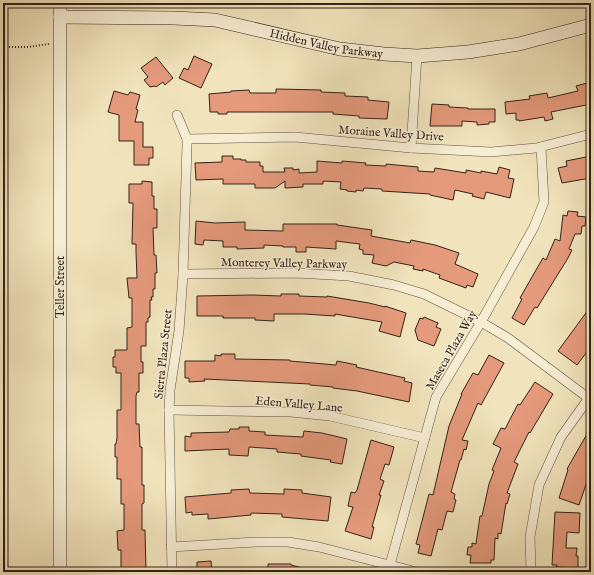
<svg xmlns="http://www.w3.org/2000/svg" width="594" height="575" font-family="'IM FELL English',serif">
<rect width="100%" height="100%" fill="#f1e4bc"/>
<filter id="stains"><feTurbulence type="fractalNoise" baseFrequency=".005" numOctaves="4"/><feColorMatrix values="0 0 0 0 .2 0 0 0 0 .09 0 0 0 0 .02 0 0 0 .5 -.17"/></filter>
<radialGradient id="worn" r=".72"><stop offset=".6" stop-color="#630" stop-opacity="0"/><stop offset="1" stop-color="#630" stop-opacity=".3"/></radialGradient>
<g fill="#e59a7c" stroke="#332218">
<path d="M 194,56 L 212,64 L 201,88 L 179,78 L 184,68 L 188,70 Z"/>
<path d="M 156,57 L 173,78 L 165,85 L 163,82 L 156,87 L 155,86 L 150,87 L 144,80 L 148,77 L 141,68 Z"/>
<path d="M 591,82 L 591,104 L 551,112 L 553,119 L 545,121 L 544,117 L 519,121 L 519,120 L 516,120 L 516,113 L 506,114 L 505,102 L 530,99 L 529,96 L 547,93 L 548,98 L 578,91 L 576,86 Z"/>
<path d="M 276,89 L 321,90 L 321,92 L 345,93 L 345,96 L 368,97 L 368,100 L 389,102 L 387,119 L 359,118 L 359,116 L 333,114 L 333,112 L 227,112 L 227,114 L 218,114 L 218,112 L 210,112 L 209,94 L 231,92 L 231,91 L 249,90 L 250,93 L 276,93 Z"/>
<path d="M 114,91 L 128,95 L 130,92 L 140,95 L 136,109 L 138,110 L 135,122 L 143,122 L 143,147 L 153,147 L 153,158 L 149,158 L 149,165 L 134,165 L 134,141 L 119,141 L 119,115 L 108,112 Z"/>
<path d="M 432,104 L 449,105 L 449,107 L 468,108 L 468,109 L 495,109 L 495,122 L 489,122 L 489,124 L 477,125 L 477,122 L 462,121 L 462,126 L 430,126 Z"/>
<path d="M 222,156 L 233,156 L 233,159 L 241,159 L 241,160 L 246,160 L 246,162 L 260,162 L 260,166 L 263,166 L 263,172 L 285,172 L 284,168 L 293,168 L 293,170 L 299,169 L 299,173 L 317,172 L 317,161 L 342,163 L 342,161 L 366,163 L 365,165 L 386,166 L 386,164 L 418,167 L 418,171 L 434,172 L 435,168 L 466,173 L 466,170 L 481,173 L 481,171 L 497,174 L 499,167 L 510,170 L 508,178 L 514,179 L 510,198 L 486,192 L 484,199 L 472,196 L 473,194 L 455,190 L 453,200 L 430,195 L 430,194 L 382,191 L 382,189 L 364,188 L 363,191 L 356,190 L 356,192 L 347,191 L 347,190 L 340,189 L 341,182 L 323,181 L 323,184 L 303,184 L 303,187 L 285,188 L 285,181 L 275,188 L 255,188 L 255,184 L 223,184 L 223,179 L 196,180 L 195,163 L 222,162 Z"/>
<path d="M 591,156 L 591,178 L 562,183 L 558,168 L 567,166 L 566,161 Z"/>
<path d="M 142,181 L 152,182 L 152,196 L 154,196 L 154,209 L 157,209 L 157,228 L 153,228 L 154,255 L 156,255 L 157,273 L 155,273 L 155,289 L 153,289 L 153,297 L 151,297 L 152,300 L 150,300 L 150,317 L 148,318 L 148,322 L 146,322 L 146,346 L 141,346 L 141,362 L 143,362 L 143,373 L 139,373 L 139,392 L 137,392 L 136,396 L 136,424 L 139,424 L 140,447 L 142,447 L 142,485 L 144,485 L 144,503 L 142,504 L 142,530 L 145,530 L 146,572 L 121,572 L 121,550 L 118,550 L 117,531 L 124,530 L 124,504 L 121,504 L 121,479 L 117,479 L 117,457 L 115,457 L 115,444 L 116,444 L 117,438 L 117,410 L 121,410 L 121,373 L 116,373 L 116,367 L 113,367 L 113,357 L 115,357 L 115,350 L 127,350 L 127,328 L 132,327 L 132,298 L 129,298 L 127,278 L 137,278 L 136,252 L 136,244 L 132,244 L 133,203 L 129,203 L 129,184 L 142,184 Z"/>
<path d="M 568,211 L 578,212 L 577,216 L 586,217 L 585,226 L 582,226 L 581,234 L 575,234 L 569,249 L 572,250 L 568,258 L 537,308 L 535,307 L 524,325 L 512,318 L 522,299 L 520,298 L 536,270 L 543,258 L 546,260 L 555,239 L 560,241 L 563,215 L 567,216 Z"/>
<path d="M 196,221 L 215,223 L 245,222 L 245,230 L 283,231 L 283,224 L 337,224 L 337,225 L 372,230 L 371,236 L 410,243 L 411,240 L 435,245 L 459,253 L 455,264 L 478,274 L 473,287 L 467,285 L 466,288 L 439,278 L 440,275 L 423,269 L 423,271 L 413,269 L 414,266 L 394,262 L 386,266 L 372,263 L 374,255 L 363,254 L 363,250 L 359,249 L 360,244 L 336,241 L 336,249 L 306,247 L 306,252 L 296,252 L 296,247 L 283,247 L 283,246 L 264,245 L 264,248 L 237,249 L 237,247 L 223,247 L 223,241 L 204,240 L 203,245 L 195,244 Z"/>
<path d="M 281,294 L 299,294 L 299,296 L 327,297 L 327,296 L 369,303 L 385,307 L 385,306 L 406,313 L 400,337 L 379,331 L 382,322 L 335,314 L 335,316 L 304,314 L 274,314 L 274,321 L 255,320 L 255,318 L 223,318 L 223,316 L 197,316 L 197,296 L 252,295 L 281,296 Z"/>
<path d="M 591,306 L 591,342 L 587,348 L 589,349 L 577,365 L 558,351 Z"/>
<path d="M 424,317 L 438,323 L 436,327 L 441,329 L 434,346 L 418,340 L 415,330 L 420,318 L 423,319 Z"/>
<path d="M 221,354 L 235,354 L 235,359 L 290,360 L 290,361 L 336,365 L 337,361 L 357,365 L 356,367 L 405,378 L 404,381 L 412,383 L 409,402 L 357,391 L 333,388 L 333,387 L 310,385 L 310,384 L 204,379 L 205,381 L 189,382 L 189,378 L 185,378 L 185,361 L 215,361 L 215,355 L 221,356 Z"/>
<path d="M 489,355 L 504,363 L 481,405 L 478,403 L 462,440 L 468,441 L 466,450 L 464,449 L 461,460 L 460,460 L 451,492 L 455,494 L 454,499 L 456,500 L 453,512 L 447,511 L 442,530 L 438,529 L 431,556 L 418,553 L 420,545 L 416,544 L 421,525 L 429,494 L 433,495 L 449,426 L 462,394 L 461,394 L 473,373 L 478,375 Z"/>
<path d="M 535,382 L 553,394 L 530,433 L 529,432 L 514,462 L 518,464 L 507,493 L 510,494 L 507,504 L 506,503 L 501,534 L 498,533 L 498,539 L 495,538 L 494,560 L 491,560 L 491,563 L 470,563 L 471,555 L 467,555 L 468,547 L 472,547 L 472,543 L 476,544 L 480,516 L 482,516 L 489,484 L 494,471 L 492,470 L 501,448 L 493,444 L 501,428 L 505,429 L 518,404 L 520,405 Z"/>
<path d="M 239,427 L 249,427 L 249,431 L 265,432 L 265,435 L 303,437 L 304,431 L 322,433 L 347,439 L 342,464 L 330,462 L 331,460 L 301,456 L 301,454 L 277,452 L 277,449 L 249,447 L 248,456 L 229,455 L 229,449 L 185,451 L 185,436 L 191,437 L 191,433 L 229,432 L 230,429 L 239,429 Z"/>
<path d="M 591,427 L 591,470 L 579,505 L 559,498 L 568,470 L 567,469 Z"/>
<path d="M 371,440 L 394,447 L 389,465 L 385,464 L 380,479 L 384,481 L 379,495 L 381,495 L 372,527 L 374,527 L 371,539 L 345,531 L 353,507 L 348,506 L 351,492 L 355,493 L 357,490 Z"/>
<path d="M 249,489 L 250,493 L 284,494 L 284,489 L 302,490 L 302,493 L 331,497 L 328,521 L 282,517 L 282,514 L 251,513 L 251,515 L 208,519 L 208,514 L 192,515 L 192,512 L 186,513 L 185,497 L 231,493 L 231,490 Z"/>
<path d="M 555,512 L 580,513 L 579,533 L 567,532 L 566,548 L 577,548 L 576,556 L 578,556 L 578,568 L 556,567 L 557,565 L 552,565 Z"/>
<path d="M 211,561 L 212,572 L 197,572 L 197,562 Z"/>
<path d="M 268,564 L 291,564 L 291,565 L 307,569 L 307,572 L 268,572 Z"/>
</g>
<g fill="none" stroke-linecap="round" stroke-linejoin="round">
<g stroke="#625241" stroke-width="10">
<g id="street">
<path d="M 187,139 L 295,137 L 411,148 L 491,152 L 536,148 L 591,134"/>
<path d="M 411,148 L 417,56"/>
<path d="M 183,274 L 297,273 L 349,276 L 394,285 L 424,294 L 481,322 L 508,338 L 591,400"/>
<path d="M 169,410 L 291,412 L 330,416 L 425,438"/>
<path d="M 171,547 L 257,542 L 288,542 L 319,547 L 417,572"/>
<path d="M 172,572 L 169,410 L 170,390 L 179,331 L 183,274 L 187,145 L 187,139 L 177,115"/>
<path d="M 388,572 L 436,397 L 481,322 L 534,227 L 544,202 L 541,147"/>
<path d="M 531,572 L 530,537 L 539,485 L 561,437 L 591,395"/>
</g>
</g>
<g stroke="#332218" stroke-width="14">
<g id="secondary">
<path id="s1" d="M 60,17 L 174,18 L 215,20 L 340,49 L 384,54 L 417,56 L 468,52 L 519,44 L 591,25"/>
<path d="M 60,572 L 60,3"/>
</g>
</g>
<path stroke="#332218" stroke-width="2" stroke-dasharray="1 2" stroke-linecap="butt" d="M 3,47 L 28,47 L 49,44"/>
<use href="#street" stroke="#f6edd3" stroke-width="9"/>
<use href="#secondary" stroke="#f6edd3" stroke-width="13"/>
</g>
<g text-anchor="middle" stroke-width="3" stroke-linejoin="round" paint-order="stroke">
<g font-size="12" fill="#332218" stroke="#f6edd3">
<text dy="4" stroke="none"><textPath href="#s1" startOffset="269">Hidden Valley Parkway</textPath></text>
<text transform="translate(391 133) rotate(4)" y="4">Moraine Valley Drive</text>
<text transform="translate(284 263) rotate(1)" y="4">Monterey Valley Parkway</text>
<text transform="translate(60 287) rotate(-90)" y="4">Teller Street</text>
<text transform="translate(451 350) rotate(-60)" y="4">Maseca Plaza Way</text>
<text transform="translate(163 354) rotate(-84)" y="4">Sierra Plaza Street</text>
<text transform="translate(299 404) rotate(5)" y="4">Eden Valley Lane</text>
</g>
</g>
<rect width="594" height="575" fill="none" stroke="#f1e4bc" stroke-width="16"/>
<rect x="4" y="4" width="586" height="567" fill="none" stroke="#332218" stroke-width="2"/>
<rect x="8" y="8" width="578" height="559" fill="none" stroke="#332218"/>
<rect width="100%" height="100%" filter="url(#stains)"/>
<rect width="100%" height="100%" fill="url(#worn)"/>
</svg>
